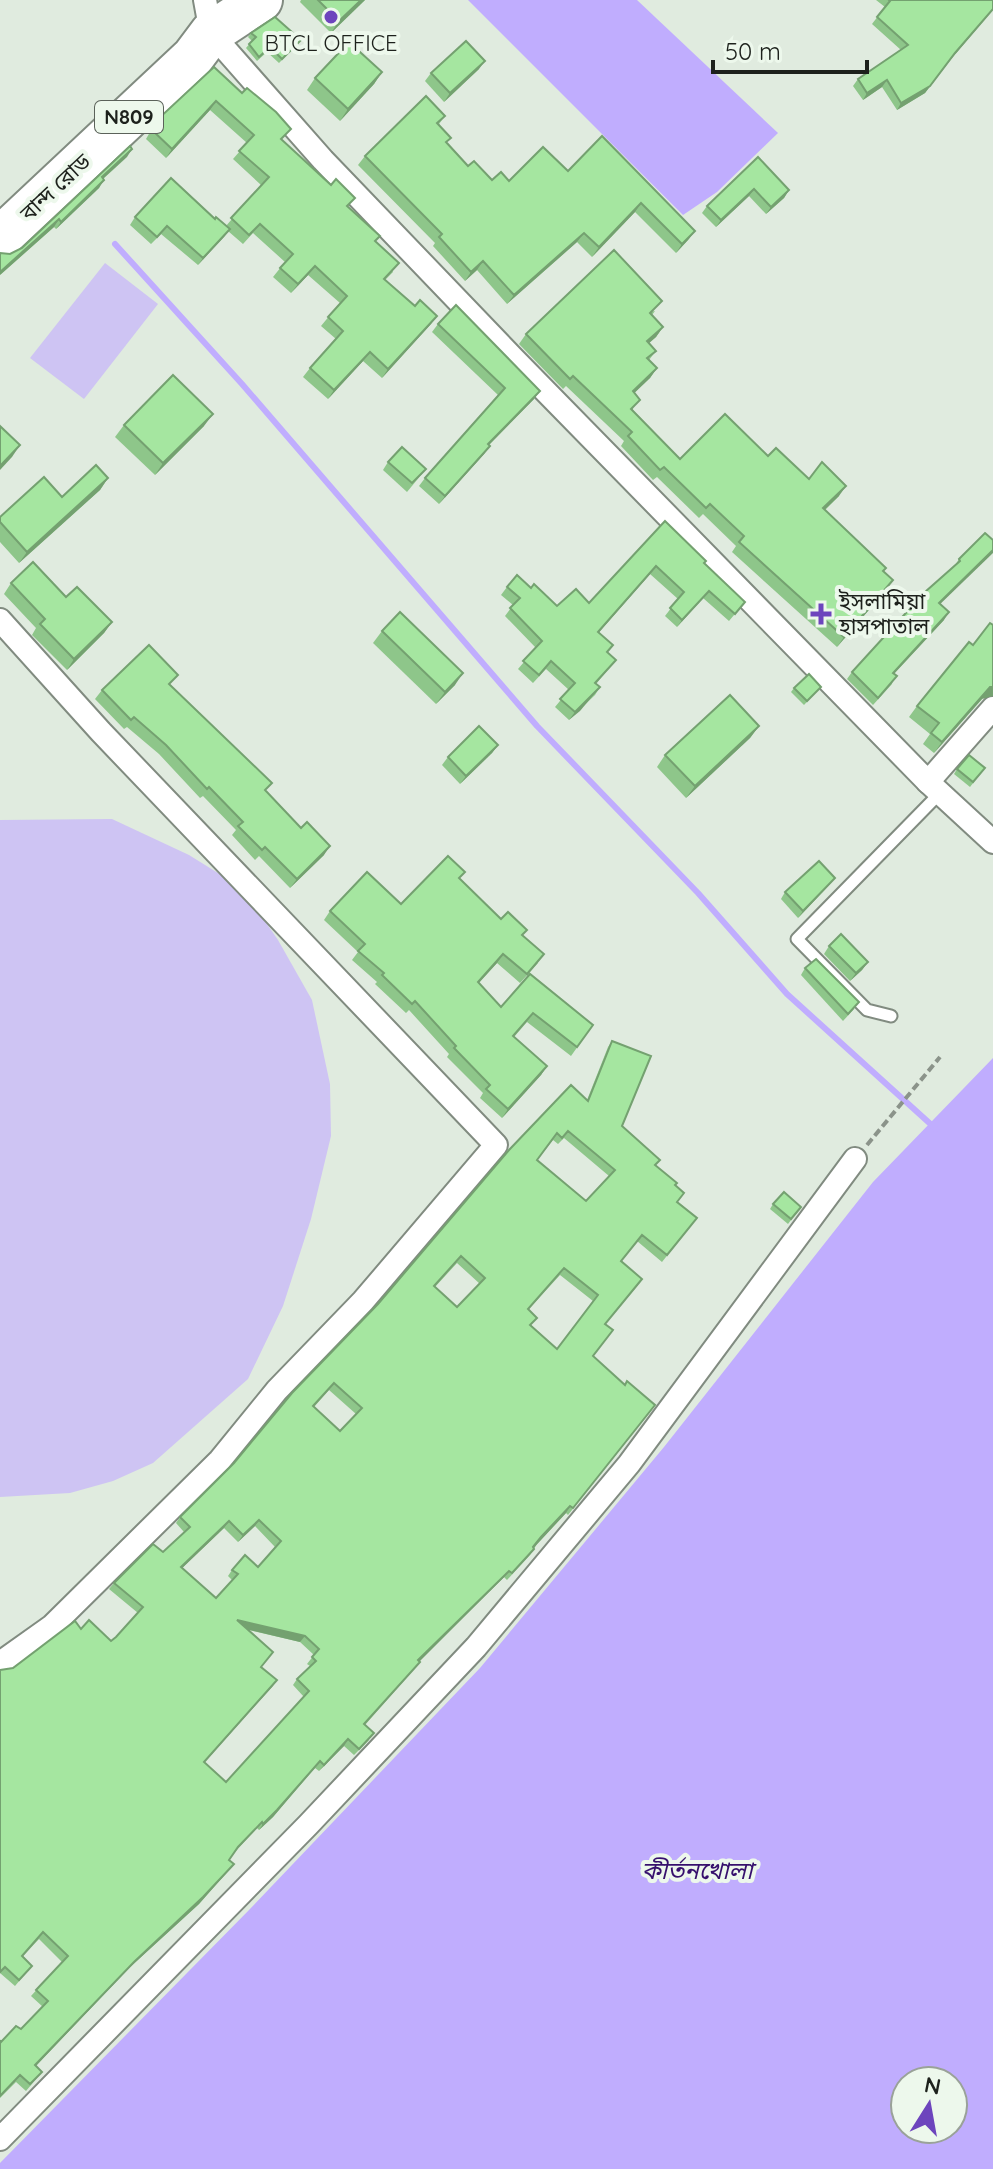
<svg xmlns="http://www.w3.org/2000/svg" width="993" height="2169" font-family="Quicksand,'Noto Sans Bengali',sans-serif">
<rect width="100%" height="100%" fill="#e0ebdf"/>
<g fill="#cec4f3">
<path d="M 105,263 L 158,304 L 84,399 L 30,358 Z"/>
<path d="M 112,819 L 189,855 L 242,888 L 278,940 L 312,1000 L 330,1084 L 331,1136 L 311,1219 L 283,1306 L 248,1379 L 153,1463 L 113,1481 L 70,1493 L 0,1497 L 0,820 Z"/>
</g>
<g fill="#c0adfe" fill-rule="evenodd">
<path d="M 468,0 L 637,0 L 778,133 L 717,192 L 683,215 Z"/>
<path d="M 993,1058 L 993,2169 L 0,2169 L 0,2163 L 249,1910 L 480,1668 L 664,1447 L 873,1182 ZM 953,2081 L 953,2129 L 905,2129 L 905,2081 Z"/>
</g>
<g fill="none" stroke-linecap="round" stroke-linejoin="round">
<path stroke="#c0adfe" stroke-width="6" d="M 115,244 L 242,384 L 537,726 L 698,893 L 787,994 L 936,1129"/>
<g stroke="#818b80" stroke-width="15">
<path id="lane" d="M 891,1016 L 867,1010 L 797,939 L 940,793"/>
</g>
<g stroke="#818b80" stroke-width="26">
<g id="street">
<path d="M 205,0 L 211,33 L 323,160 L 513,358 L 928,782 L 993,708"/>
<path d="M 0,620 L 101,732 L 496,1145 L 363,1301 L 277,1390 L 220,1460 L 52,1626 L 0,1663"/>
<path d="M 928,782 L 993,842"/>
<path d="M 0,2139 L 308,1825 L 476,1647 L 629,1464 L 855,1159"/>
</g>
</g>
<g stroke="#818b80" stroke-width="46">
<path id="highway" d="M 0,238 L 193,57 L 211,33 L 261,0"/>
</g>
<path stroke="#8b938a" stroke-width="4" stroke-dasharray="8 4" stroke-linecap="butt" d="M 867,1145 L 940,1057"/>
<use href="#lane" stroke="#fff" stroke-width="11"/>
<use href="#street" stroke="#fff" stroke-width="22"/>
<use href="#highway" stroke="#fff" stroke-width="42"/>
</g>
<g fill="#8ec68a" fill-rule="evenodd">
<path d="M 301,0 L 365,0 L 331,33 L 300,2 Z"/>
<path d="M 876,0 L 993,0 L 993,10 L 951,59 L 925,93 L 897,110 L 882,87 L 863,100 L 853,86 L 858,79 L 901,50 L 872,24 L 885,7 Z"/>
<path d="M 251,33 L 298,44 L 279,63 L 267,52 L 257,61 L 246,48 L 252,41 L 248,37 Z"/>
<path d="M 214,67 L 282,140 L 348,207 L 376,242 L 393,272 L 385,280 L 415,306 L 437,316 L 430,325 L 382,378 L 363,361 L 328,399 L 303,377 L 310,368 L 336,339 L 321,326 L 340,303 L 308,275 L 291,293 L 273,277 L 285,262 L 253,233 L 243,244 L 228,231 L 198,265 L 161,234 L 151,244 L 130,225 L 135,217 L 215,219 L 226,226 L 261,185 L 233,159 L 247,143 L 210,110 L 166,158 L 146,139 L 157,120 Z"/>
<path d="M 479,69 L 444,102 L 425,81 L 431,73 Z"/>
<path d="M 382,72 L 374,84 L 340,121 L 307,90 L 315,78 Z"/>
<path d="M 445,116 L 439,124 L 447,143 L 468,166 L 492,180 L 509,181 L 568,171 L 602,136 L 695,231 L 688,240 L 676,253 L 635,212 L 592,257 L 577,242 L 507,304 L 477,270 L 465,281 L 433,246 L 435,243 L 358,165 L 365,156 Z"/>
<path d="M 127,157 L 103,179 L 99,188 L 56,229 L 54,227 L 0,275 L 10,254 L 22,248 Z"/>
<path d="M 758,157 L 789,190 L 784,198 L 766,214 L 749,196 L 716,227 L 702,213 L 707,206 Z"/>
<path d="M 655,311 L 652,315 L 663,327 L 656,337 L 649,343 L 656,351 L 649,360 L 657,368 L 650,378 L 634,393 L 633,410 L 680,459 L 768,456 L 839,496 L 825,510 L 884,571 L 886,590 L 837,647 L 732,552 L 736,546 L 703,514 L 699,518 L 657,477 L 653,480 L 621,446 L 624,441 L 566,386 L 563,389 L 519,344 L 526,334 Z"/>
<path d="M 438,324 L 534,399 L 489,445 L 484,454 L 439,504 L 419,486 L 425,478 L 498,395 L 432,332 Z"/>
<path d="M 124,425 L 204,426 L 155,475 L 115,437 Z"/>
<path d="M 388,462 L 426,469 L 407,492 L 383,470 Z"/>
<path d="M 108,478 L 100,490 L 19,563 L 0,542 L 0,517 L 62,497 Z"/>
<path d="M 665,521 L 704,563 L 745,602 L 729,621 L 703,598 L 677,627 L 665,616 L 678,599 L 650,574 L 599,632 L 608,653 L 616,660 L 596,684 L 600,687 L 595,695 L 569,720 L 555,707 L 569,690 L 546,669 L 533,683 L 518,669 L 536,648 L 505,616 L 513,605 L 501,595 L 507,587 L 531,588 L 557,606 L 589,603 Z"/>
<path d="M 985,533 L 940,604 L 944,620 L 894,674 L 892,684 L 873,705 L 847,679 L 852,672 L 954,567 L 959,559 Z"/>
<path d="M 11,583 L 66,597 L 112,622 L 104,633 L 67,670 L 32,635 L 36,628 L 4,594 Z"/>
<path d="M 382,631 L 455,685 L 436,704 L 373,643 Z"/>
<path d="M 973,645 L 982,699 L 934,753 L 923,744 L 930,734 L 909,717 L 917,706 Z"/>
<path d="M 170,685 L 324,855 L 290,888 L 259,856 L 255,860 L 232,835 L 236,830 L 203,796 L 200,798 L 159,754 L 127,727 L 124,729 L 95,699 L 102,690 Z"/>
<path d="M 821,687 L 804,705 L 791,692 L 794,688 Z"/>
<path d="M 759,726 L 750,738 L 686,798 L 657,767 L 665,755 Z"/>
<path d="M 498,745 L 492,753 L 460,784 L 442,765 L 448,757 Z"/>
<path d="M 985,768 L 970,787 L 954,774 L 957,769 Z"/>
<path d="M 460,879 L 501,919 L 522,936 L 538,963 L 520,983 L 497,963 L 479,983 L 501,1007 L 530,974 L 593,1025 L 571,1056 L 527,1022 L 514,1037 L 547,1066 L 541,1075 L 502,1118 L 480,1098 L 483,1093 L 447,1057 L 449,1054 L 409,1010 L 406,1013 L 375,984 L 377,982 L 352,960 L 358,952 L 324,920 L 330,911 L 401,904 Z"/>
<path d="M 830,884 L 798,918 L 781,899 L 785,892 Z"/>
<path d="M 829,946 L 868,962 L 862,970 L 850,981 L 824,954 Z"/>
<path d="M 805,968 L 854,1009 L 843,1021 L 801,975 Z"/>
<path d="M 612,1041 L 622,1126 L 656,1166 L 675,1185 L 678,1202 L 697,1218 L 662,1262 L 637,1241 L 621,1261 L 638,1285 L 605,1324 L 593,1356 L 650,1412 L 568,1515 L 566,1513 L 537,1544 L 530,1555 L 507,1580 L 504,1577 L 419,1661 L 415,1668 L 365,1725 L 369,1740 L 354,1755 L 344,1746 L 319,1771 L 315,1768 L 273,1817 L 259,1830 L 257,1828 L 234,1853 L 229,1860 L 234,1864 L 229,1870 L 199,1904 L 129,1968 L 36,2066 L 42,2072 L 26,2091 L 16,2082 L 0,2098 L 0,2041 L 1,2042 L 21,2029 L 43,2007 L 31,1996 L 62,1962 L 39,1939 L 23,1956 L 32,1966 L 15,1986 L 0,1973 L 0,1670 L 13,1668 L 81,1629 L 111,1641 L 116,1637 L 138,1613 L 109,1589 L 114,1583 L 163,1552 L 184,1532 L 176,1523 L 180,1517 L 234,1463 L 587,1100 L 608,1047 ZM 564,1138 L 609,1176 L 586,1201 L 537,1160 L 553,1140 L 558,1144 ZM 457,1263 L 480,1284 L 457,1307 L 435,1287 ZM 560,1275 L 593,1301 L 557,1349 L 531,1325 L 528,1310 ZM 329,1390 L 356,1414 L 340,1431 L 314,1407 ZM 255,1526 L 275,1547 L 258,1567 L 232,1570 L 228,1576 L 232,1580 L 216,1598 L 182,1568 L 224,1528 L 238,1542 ZM 249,1630 L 300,1642 L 314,1655 L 307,1664 L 310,1666 L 297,1679 L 293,1685 L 304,1697 L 226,1782 L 204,1763 L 277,1680 L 261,1667 L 273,1652 Z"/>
<path d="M 773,1204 L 801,1207 L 788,1224 L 770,1209 Z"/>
</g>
<g fill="#74a170">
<path d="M 361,0 L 365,0 L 331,33 L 339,21 Z"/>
<path d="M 993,9 L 951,59 L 925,93 L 897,110 L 901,103 L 955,53 Z"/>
<path d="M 485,61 L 479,69 L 444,102 L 450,93 Z"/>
<path d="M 382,72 L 374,84 L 340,121 L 348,109 Z"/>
<path d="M 887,80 L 882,87 L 863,100 L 867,93 Z"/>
<path d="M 216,101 L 210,110 L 166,158 L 172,149 Z"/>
<path d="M 132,149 L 127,157 L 96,185 L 102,177 Z"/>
<path d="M 104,180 L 99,188 L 56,229 L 61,222 Z"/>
<path d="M 754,189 L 749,196 L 716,227 L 721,220 Z"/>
<path d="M 789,190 L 784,198 L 766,214 L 771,207 Z"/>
<path d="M 641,203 L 635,212 L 592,257 L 599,247 Z"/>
<path d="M 59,219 L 54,227 L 0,275 L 0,272 Z"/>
<path d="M 230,229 L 224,237 L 198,265 L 203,258 Z"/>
<path d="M 695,231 L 688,240 L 676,253 L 682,244 Z"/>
<path d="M 584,233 L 577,242 L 507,304 L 514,295 Z"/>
<path d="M 483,261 L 477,270 L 465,281 L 471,272 Z"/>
<path d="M 315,266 L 308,275 L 291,293 L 298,284 Z"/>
<path d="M 437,316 L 430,325 L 382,378 L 388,369 Z"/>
<path d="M 663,327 L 656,337 L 640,351 L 647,341 Z"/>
<path d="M 370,352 L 363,361 L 328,399 L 334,390 Z"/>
<path d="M 657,368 L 650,378 L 626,401 L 633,391 Z"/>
<path d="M 540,391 L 534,399 L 482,452 L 488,444 Z"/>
<path d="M 213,414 L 204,426 L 155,475 L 163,463 Z"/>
<path d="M 20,445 L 12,457 L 0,470 L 0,466 Z"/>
<path d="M 490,446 L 484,454 L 439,504 L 445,496 Z"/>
<path d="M 108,478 L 100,490 L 19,563 L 27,552 Z"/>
<path d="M 846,486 L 839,496 L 816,518 L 823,508 Z"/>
<path d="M 993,550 L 993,553 L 934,610 L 939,603 Z"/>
<path d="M 656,566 L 650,574 L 592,640 L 598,632 Z"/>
<path d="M 893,580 L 886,590 L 837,647 L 844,637 Z"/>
<path d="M 709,591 L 703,598 L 677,627 L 682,620 Z"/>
<path d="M 949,612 L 944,620 L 888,680 L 893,673 Z"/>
<path d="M 112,622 L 104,633 L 67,670 L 74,659 Z"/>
<path d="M 463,673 L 455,685 L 436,704 L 445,692 Z"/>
<path d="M 600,687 L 580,711 L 569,720 L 575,712 Z"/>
<path d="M 990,687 L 993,687 L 993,696 L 982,699 L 934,753 L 942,742 Z"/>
<path d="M 759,726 L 750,738 L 686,798 L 695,786 Z"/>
<path d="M 498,745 L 492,753 L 460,784 L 466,776 Z"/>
<path d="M 330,846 L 324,855 L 290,888 L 297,879 Z"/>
<path d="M 835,878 L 830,884 L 798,918 L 803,911 Z"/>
<path d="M 503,954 L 497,963 L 471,991 L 478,982 Z"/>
<path d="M 868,962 L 862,970 L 850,981 L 856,973 Z"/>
<path d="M 547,1066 L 541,1075 L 502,1118 L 508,1109 Z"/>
<path d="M 570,1506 L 566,1513 L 528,1554 L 533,1547 Z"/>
<path d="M 259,1520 L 255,1526 L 238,1542 L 243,1535 Z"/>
<path d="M 229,1521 L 224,1528 L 176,1574 L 181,1567 Z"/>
<path d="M 509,1571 L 504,1577 L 414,1667 L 418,1660 Z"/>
<path d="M 237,1620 L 305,1636 L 300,1642 L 233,1626 Z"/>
<path d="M 277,1680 L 272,1687 L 199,1768 L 204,1762 Z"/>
<path d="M 348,1739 L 344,1746 L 319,1771 L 324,1765 Z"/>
<path d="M 320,1761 L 273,1817 L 259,1830 L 263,1824 Z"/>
<path d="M 234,1864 L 199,1904 L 129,1968 L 30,2072 L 35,2065 L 134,1962 Z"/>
</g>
<g fill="#a5e6a0" stroke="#74a170" stroke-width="2" fill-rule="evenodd">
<path d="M 318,0 L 361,0 L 339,21 Z"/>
<path d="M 889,0 L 993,0 L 993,9 L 955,53 L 930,86 L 901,103 L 887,80 L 867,93 L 858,79 L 908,45 L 877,17 L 890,1 Z"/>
<path d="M 275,17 L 301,40 L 282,59 L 270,47 L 259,57 L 249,44 L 256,37 L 251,33 Z"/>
<path d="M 466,41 L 485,61 L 450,93 L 431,73 Z"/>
<path d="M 349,42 L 382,72 L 348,109 L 315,78 Z"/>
<path d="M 214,67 L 242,93 L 247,88 L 276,112 L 291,129 L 281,139 L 331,185 L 336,179 L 355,198 L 347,206 L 380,236 L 375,241 L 399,263 L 384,279 L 415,306 L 420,300 L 437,316 L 388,369 L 370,352 L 334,390 L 310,368 L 343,331 L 328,317 L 347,296 L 315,266 L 298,284 L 280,268 L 293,254 L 260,224 L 249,235 L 231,218 L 269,177 L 239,151 L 254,135 L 216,101 L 172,149 L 152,130 L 160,122 L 157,120 Z"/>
<path d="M 426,96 L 445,116 L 437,123 L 451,138 L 446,142 L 468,166 L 474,161 L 492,180 L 501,172 L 509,181 L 543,147 L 568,171 L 602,136 L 695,231 L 682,244 L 641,203 L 599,247 L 584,233 L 514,295 L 483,261 L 471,272 L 439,237 L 442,234 L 365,156 Z"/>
<path d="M 130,146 L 132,149 L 102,177 L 104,180 L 61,222 L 59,219 L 0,272 L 0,253 L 10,254 L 22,248 Z"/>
<path d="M 758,157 L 789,190 L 771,207 L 754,189 L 721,220 L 707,206 Z"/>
<path d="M 171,178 L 215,219 L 216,217 L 230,229 L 203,258 L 167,226 L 157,237 L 135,217 Z"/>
<path d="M 614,250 L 662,301 L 650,313 L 663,327 L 647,341 L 656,351 L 647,358 L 657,368 L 633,391 L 640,400 L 631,409 L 680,459 L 725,414 L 768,456 L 776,448 L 809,479 L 822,462 L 846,486 L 823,508 L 886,568 L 883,571 L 893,580 L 844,637 L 739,542 L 744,536 L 710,504 L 706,508 L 664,467 L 660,470 L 628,436 L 632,432 L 573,376 L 570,379 L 526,334 Z"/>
<path d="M 456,305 L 540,391 L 488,444 L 490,446 L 445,496 L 425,478 L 505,388 L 438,324 Z"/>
<path d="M 173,375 L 213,414 L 163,463 L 124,425 Z"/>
<path d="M 0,426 L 20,445 L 0,466 Z"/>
<path d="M 402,447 L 426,469 L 412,483 L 388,462 Z"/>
<path d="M 96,465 L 108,478 L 27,552 L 0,522 L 0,517 L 44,477 L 62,497 Z"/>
<path d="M 665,521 L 706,561 L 704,563 L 745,602 L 735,614 L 709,591 L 682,620 L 670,608 L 684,592 L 656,566 L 598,632 L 613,645 L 607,652 L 616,660 L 595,683 L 600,687 L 575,712 L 560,699 L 575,683 L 551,661 L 539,675 L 523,661 L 542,641 L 510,608 L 520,598 L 507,587 L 517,575 L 531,588 L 534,584 L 557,606 L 576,589 L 589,603 Z"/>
<path d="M 985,533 L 993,540 L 993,550 L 939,603 L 949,612 L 893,673 L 897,676 L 878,698 L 852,672 L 925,592 L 960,561 L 959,559 Z"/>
<path d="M 33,562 L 66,597 L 77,587 L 112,622 L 74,659 L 40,624 L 45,619 L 11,583 Z"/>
<path d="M 400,612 L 463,673 L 445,692 L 382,631 Z"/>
<path d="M 990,623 L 993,625 L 993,687 L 990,687 L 942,742 L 931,733 L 939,723 L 917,706 L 969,642 L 973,645 Z"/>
<path d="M 149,645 L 178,675 L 169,684 L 272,783 L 265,790 L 301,828 L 307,822 L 330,846 L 297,879 L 265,847 L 262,850 L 238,826 L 243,822 L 209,787 L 207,789 L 166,745 L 134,717 L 131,720 L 102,690 Z"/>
<path d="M 809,674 L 821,687 L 807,701 L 794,688 Z"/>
<path d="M 730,695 L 759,726 L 695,786 L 665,755 Z"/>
<path d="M 479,726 L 498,745 L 466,776 L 448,757 Z"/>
<path d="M 969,755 L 985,768 L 973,782 L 957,769 Z"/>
<path d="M 448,856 L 465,872 L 459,878 L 501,919 L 508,912 L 527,930 L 522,935 L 544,954 L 527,974 L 503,954 L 478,982 L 501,1007 L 530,974 L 593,1025 L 577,1047 L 533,1013 L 513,1036 L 547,1066 L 508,1109 L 486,1089 L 490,1085 L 454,1048 L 456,1046 L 415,1001 L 412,1004 L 382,975 L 384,973 L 358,951 L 365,944 L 330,911 L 367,872 L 401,904 Z"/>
<path d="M 819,861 L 835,878 L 803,911 L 785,892 Z"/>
<path d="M 841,934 L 868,962 L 856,973 L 829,946 Z"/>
<path d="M 816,959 L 859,1002 L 848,1014 L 805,968 Z"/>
<path d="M 612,1041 L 651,1056 L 622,1126 L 660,1160 L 655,1165 L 677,1183 L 675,1185 L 684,1193 L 677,1202 L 697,1218 L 667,1255 L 642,1235 L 621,1261 L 642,1279 L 605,1324 L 613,1330 L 593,1356 L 625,1385 L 627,1381 L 655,1405 L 573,1508 L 570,1506 L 541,1537 L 533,1547 L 534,1549 L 512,1573 L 509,1571 L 418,1660 L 420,1662 L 364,1724 L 374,1733 L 359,1749 L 348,1739 L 324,1765 L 320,1761 L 277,1810 L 263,1824 L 262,1822 L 238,1847 L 229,1860 L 234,1864 L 203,1897 L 134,1962 L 35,2065 L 42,2072 L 30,2084 L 20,2075 L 0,2096 L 0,2041 L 1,2042 L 16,2026 L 21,2029 L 48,2001 L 36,1990 L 68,1956 L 43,1932 L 22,1956 L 32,1966 L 19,1980 L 5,1967 L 0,1972 L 0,1670 L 13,1668 L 75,1621 L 81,1629 L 89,1620 L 111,1641 L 116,1637 L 143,1607 L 114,1583 L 153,1544 L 163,1552 L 190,1527 L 180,1517 L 234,1463 L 292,1393 L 378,1304 L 509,1150 L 571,1085 L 588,1101 ZM 568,1131 L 615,1170 L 586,1201 L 537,1160 L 557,1133 L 562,1138 ZM 461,1256 L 485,1278 L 457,1307 L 434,1286 ZM 564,1268 L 598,1295 L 557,1349 L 530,1325 L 537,1318 L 528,1309 ZM 334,1383 L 362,1408 L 340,1431 L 313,1406 ZM 259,1520 L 281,1541 L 258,1567 L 245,1555 L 232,1570 L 238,1574 L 216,1598 L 181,1567 L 229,1521 L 243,1535 ZM 237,1620 L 305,1636 L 319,1649 L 312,1657 L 316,1661 L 297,1679 L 309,1691 L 226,1782 L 204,1762 L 277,1680 L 261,1667 L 273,1652 Z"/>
<path d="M 784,1192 L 801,1207 L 791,1219 L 773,1204 Z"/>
</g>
<g fill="#6d45bd" stroke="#edf8ec" stroke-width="3">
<circle cx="331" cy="17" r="8"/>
<path d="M817 602h8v8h8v8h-8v8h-8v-8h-8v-8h8z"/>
</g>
<g text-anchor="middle" stroke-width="8" stroke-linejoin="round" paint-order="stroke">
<rect fill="#edf8ec" stroke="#5b625a" stroke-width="2" x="95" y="101" width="68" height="32" rx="6"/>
<g font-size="20" font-weight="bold" fill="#1d211c">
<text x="129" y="124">N809</text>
</g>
<g font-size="22" fill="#1d211c" stroke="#edf8ec">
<text x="331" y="51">BTCL OFFICE</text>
<text x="839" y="609" text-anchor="start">ইসলামিয়া<tspan x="839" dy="25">হাসপাতাল</tspan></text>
</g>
<g font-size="22" fill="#1d211c" stroke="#edf8ec">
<text transform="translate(55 187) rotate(-43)" y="8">বান্দ রোড</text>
</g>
<g font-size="24" font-style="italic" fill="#36106d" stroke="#edf8ec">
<text x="697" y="1879">কীর্তনখোলা</text>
</g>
</g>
<g transform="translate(929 2105) rotate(11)"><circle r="38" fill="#edf8ec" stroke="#9aa299" stroke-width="2"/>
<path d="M0-6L14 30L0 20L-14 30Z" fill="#6d45bd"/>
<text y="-12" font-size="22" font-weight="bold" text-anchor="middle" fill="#1d211c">N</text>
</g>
<path d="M713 60v12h154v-12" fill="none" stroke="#1d211c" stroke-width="4"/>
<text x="725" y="60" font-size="24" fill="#1d211c" stroke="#edf8ec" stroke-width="6" paint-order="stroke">50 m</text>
</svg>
